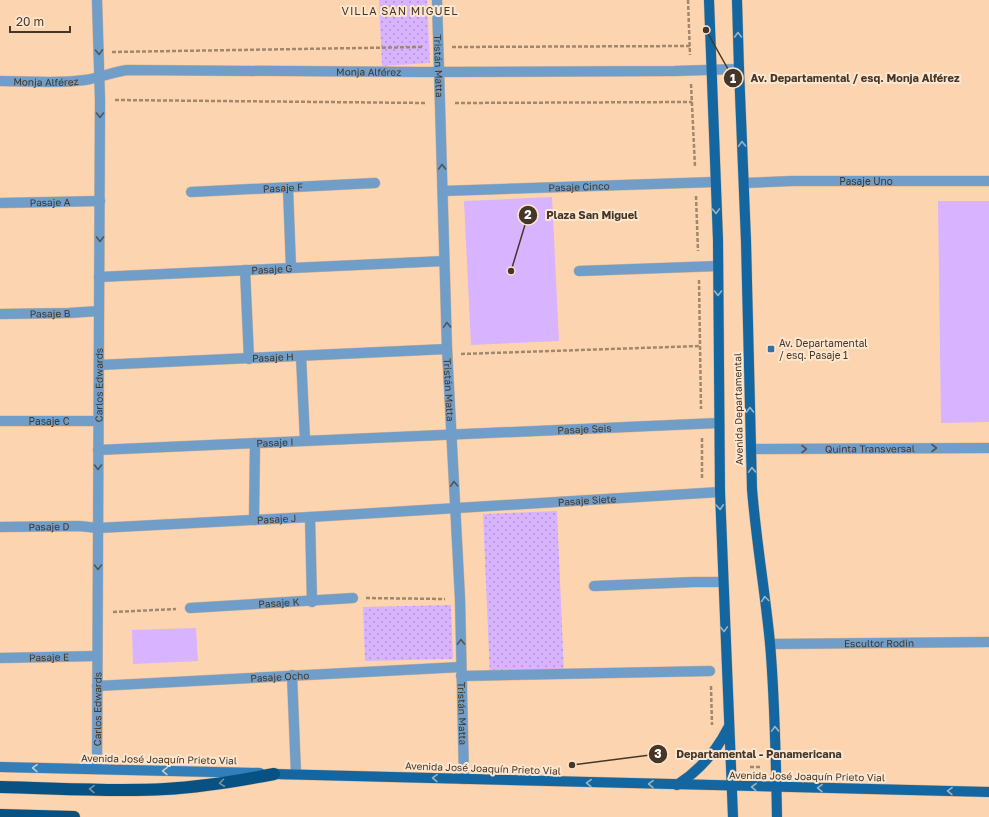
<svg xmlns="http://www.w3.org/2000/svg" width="989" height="817" font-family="'Golos Text',sans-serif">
<defs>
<pattern id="grass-dots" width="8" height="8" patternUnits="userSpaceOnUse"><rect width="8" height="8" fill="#d8b3ff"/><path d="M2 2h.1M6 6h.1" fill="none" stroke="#b192ce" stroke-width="1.8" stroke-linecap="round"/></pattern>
</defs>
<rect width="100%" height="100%" fill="#fcd5b0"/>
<g fill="url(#grass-dots)">
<path d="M 379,0 L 427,0 L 430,63 L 382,66 Z"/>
<path d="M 557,511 L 564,674 L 490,677 L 483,514 Z"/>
<path d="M 451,605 L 453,659 L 365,661 L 363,607 Z"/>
</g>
<g fill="#d8b3ff">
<path d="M 552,197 L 559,341 L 471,345 L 464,201 Z"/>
<path d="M 938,201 L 989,201 L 989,422 L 941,423 Z"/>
<path d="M 196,628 L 198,661 L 133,664 L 132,630 Z"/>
</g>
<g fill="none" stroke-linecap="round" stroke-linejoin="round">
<g stroke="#d7b595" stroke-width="11">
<g id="lane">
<path d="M 579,271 L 718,266"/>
<path d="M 594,586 L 694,582 L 723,582"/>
<path d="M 292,675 L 296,774"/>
</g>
</g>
<g stroke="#d7b595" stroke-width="11">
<g id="street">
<path id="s1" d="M 437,0 L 447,349 L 460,599 L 464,779"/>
<path id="s2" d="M 0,81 C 28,81 57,84 85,80 C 99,78 113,72 127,70 L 420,72 L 674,71 L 739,69"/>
<path id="s3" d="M 744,183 L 792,181 L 989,181"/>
<path d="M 288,188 L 291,268"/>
<path id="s4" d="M 443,191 L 715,182"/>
<path id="s5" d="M 191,192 L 375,183"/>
<path id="s6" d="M 0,203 L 100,201"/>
<path d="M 245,270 L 249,359"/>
<path id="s7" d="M 99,277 L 444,261"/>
<path id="s8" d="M 0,314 L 69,313 L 99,311"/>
<path d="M 301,356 L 305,440"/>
<path id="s9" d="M 99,365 L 447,349"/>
<path id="s10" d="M 0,421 L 98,421"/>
<path id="s11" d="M 751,449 L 989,448"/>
<path id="s12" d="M 98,450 L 718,423"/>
<path d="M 310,517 L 312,602"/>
<path d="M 254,520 L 255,443"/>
<path id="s13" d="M 0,527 L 79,526 L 98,528 L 310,517 L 720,492"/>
<path id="s14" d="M 190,608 L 353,598"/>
<path id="s15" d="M 770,644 L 989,642"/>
<path id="s16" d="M 0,658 L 97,656"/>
<path d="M 461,676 L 710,671"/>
<path id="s17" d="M 97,686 L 461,667"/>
<path id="s18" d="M 97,769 L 100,100 L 97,0"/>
</g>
</g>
<g stroke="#d7b595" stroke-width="11">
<path id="secondary" d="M 0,767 L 260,773"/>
</g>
<g stroke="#d7b595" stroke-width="11">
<g id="primary">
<path d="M 709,0 L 718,240 L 720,492 L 733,817"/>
<path d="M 737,0 L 739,69 L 746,241 L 752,489 C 756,540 765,591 770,643 C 775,701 776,759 777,817"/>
<path d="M 274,774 L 989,792"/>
<path d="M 677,785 C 700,770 716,752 728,728"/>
</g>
</g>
<g stroke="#d7b595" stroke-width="13">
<g id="highway">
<path d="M 0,787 C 55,788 110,792 165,789 C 202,787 238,781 274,774"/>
<path d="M 0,815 L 74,817"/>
</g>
</g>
<g stroke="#a2876d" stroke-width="2.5" stroke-dasharray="4 2" stroke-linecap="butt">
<path d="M 688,0 L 690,55"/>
<path d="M 452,47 L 690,46"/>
<path d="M 112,52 L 423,47"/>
<path d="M 691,84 L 695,167"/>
<path d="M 115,100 L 426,103"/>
<path d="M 455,103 L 692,102"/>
<path d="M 696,196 L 698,251"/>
<path d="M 699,280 L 701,409"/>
<path d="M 461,354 L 700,346"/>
<path d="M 702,438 L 702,479"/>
<path d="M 366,598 L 445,599"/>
<path d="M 113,612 L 176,609"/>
<path d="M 711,686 L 712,725"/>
<path d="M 750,767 L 761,767"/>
</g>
<use href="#lane" stroke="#709ec8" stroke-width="10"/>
<use href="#street" stroke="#709ec8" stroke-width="10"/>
<use href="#secondary" stroke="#327eba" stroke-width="10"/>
<use href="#primary" stroke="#1466a0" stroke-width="10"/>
<use href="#highway" stroke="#085183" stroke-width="12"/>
</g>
<defs><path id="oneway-chevron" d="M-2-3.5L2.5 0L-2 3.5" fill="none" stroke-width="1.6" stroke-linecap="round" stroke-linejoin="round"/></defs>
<g stroke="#a0b3bc">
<use href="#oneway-chevron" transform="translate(738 35) rotate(-91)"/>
<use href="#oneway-chevron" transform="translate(742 144) rotate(-92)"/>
<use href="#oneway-chevron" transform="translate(716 211) rotate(88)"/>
<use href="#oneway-chevron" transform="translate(718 293) rotate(90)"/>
<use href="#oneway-chevron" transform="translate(750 410) rotate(-91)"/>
<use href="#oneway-chevron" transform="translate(752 470) rotate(-92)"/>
<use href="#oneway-chevron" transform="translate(720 507) rotate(87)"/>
<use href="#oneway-chevron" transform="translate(765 599) rotate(-97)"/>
<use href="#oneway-chevron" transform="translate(724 629) rotate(88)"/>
<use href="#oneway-chevron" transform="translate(775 729) rotate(-92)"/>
<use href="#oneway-chevron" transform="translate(435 778) rotate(-178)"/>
<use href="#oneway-chevron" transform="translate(589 783) rotate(-178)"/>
<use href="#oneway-chevron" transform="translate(651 784) rotate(-179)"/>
<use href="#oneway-chevron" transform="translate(754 787) rotate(-178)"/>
<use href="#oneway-chevron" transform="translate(820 788) rotate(-179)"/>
<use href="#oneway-chevron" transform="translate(950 791) rotate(-179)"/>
</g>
<g stroke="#525557">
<use href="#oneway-chevron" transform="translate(99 52) rotate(88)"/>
<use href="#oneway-chevron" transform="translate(100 115) rotate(90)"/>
<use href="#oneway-chevron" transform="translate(442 167) rotate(-92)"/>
<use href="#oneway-chevron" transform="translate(100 239) rotate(90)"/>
<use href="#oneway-chevron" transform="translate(447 325) rotate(-92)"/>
<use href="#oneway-chevron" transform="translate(934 448)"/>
<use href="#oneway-chevron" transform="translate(804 449)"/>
<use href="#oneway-chevron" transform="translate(98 467) rotate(90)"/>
<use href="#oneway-chevron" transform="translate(454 484) rotate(-93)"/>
<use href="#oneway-chevron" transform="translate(98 567) rotate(90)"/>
<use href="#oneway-chevron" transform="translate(461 642) rotate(-91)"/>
</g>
<g stroke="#caccca">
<use href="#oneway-chevron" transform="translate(35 768) rotate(-179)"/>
<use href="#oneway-chevron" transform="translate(165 771) rotate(-179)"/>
</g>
<g stroke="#7694a5">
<use href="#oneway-chevron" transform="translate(222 783) rotate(172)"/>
<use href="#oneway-chevron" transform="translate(92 789) rotate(-179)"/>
</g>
<rect fill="#2f72a8" stroke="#fde6cf" stroke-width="1.5" x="767" y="345" width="8" height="8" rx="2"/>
<g text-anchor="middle" stroke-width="4" stroke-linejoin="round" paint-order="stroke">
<g font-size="10" fill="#453627" stroke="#fde6cf">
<text dy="4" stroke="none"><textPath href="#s1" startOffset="66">Tristán Matta</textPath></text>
<text dy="4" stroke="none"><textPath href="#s2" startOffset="370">Monja Alférez</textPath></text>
<text dy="4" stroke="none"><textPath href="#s2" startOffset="46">Monja Alférez</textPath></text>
<text dy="4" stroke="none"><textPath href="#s3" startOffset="122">Pasaje Uno</textPath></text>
<text dy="4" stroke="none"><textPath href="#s4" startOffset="136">Pasaje Cinco</textPath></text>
<text dy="4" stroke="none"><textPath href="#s5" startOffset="92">Pasaje F</textPath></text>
<text dy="4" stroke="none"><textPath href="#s6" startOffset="50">Pasaje A</textPath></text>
<text dy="4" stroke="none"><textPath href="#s7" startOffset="173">Pasaje G</textPath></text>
<text dy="4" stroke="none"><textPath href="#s8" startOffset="50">Pasaje B</textPath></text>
<text dy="4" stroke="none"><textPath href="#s9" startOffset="174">Pasaje H</textPath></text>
<text dy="4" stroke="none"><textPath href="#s18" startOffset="384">Carlos Edwards</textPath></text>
<text dy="4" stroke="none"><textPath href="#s1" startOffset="390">Tristán Matta</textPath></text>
<text transform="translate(738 409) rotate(-91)" y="4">Avenida Departamental</text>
<text dy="4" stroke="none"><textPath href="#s10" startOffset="49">Pasaje C</textPath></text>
<text dy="4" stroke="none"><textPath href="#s12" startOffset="487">Pasaje Seis</textPath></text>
<text dy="4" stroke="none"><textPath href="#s12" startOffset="177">Pasaje I</textPath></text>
<text dy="4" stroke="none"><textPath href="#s11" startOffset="119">Quinta Transversal</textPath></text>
<text dy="4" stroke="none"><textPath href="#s13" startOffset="588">Pasaje Siete</textPath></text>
<text dy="4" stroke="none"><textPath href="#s13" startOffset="277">Pasaje J</textPath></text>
<text dy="4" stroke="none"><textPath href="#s13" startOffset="49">Pasaje D</textPath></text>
<text dy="4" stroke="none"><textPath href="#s14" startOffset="89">Pasaje K</textPath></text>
<text dy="4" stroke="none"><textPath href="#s15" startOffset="109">Escultor Rodin</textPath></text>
<text dy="4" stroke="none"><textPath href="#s16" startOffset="49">Pasaje E</textPath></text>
<text dy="4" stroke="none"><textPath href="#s17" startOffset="183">Pasaje Ocho</textPath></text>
<text dy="4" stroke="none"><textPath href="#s18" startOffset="60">Carlos Edwards</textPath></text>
<text dy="4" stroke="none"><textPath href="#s1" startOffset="714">Tristán Matta</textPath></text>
<text transform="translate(159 759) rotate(1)" y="4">Avenida José Joaquín Prieto Vial</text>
<text transform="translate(483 768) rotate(2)" y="4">Avenida José Joaquín Prieto Vial</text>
<text transform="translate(807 776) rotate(1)" y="4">Avenida José Joaquín Prieto Vial</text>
</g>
<g font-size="10" fill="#453627" stroke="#fde6cf" text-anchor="start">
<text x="779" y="347">Av. Departamental<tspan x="779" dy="12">/ esq. Pasaje 1</tspan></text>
</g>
<g font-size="11" letter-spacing="1" fill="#453627" stroke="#fde6cf">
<text x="400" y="15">VILLA SAN MIGUEL</text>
</g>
</g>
<path fill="none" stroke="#453627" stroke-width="1.5" d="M706 30L733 78M511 271L528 215M572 765L658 754"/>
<g fill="#453627" stroke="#fde6cf" stroke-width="1.5">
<circle cx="706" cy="30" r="4"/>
<circle cx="511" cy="271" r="4"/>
<circle cx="572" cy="765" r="4"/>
<circle cx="733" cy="78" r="10"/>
<circle cx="528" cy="215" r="10"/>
<circle cx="658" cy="754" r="10"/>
</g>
<g font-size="12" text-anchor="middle" font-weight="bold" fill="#fff">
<text x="733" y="83">1</text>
<text x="528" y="219">2</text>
<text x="658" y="758">3</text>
</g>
<g font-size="11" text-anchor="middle" font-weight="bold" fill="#453627" stroke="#fde6cf" stroke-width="4" stroke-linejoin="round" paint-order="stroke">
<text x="855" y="82">Av. Departamental / esq. Monja Alférez</text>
<text x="592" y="219">Plaza San Miguel</text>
<text x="759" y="758">Departamental - Panamericana</text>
</g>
<path d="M10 26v6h60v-6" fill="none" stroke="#453627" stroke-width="2"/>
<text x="16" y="26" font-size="12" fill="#453627" stroke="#fde6cf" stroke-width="3" paint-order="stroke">20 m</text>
</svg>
